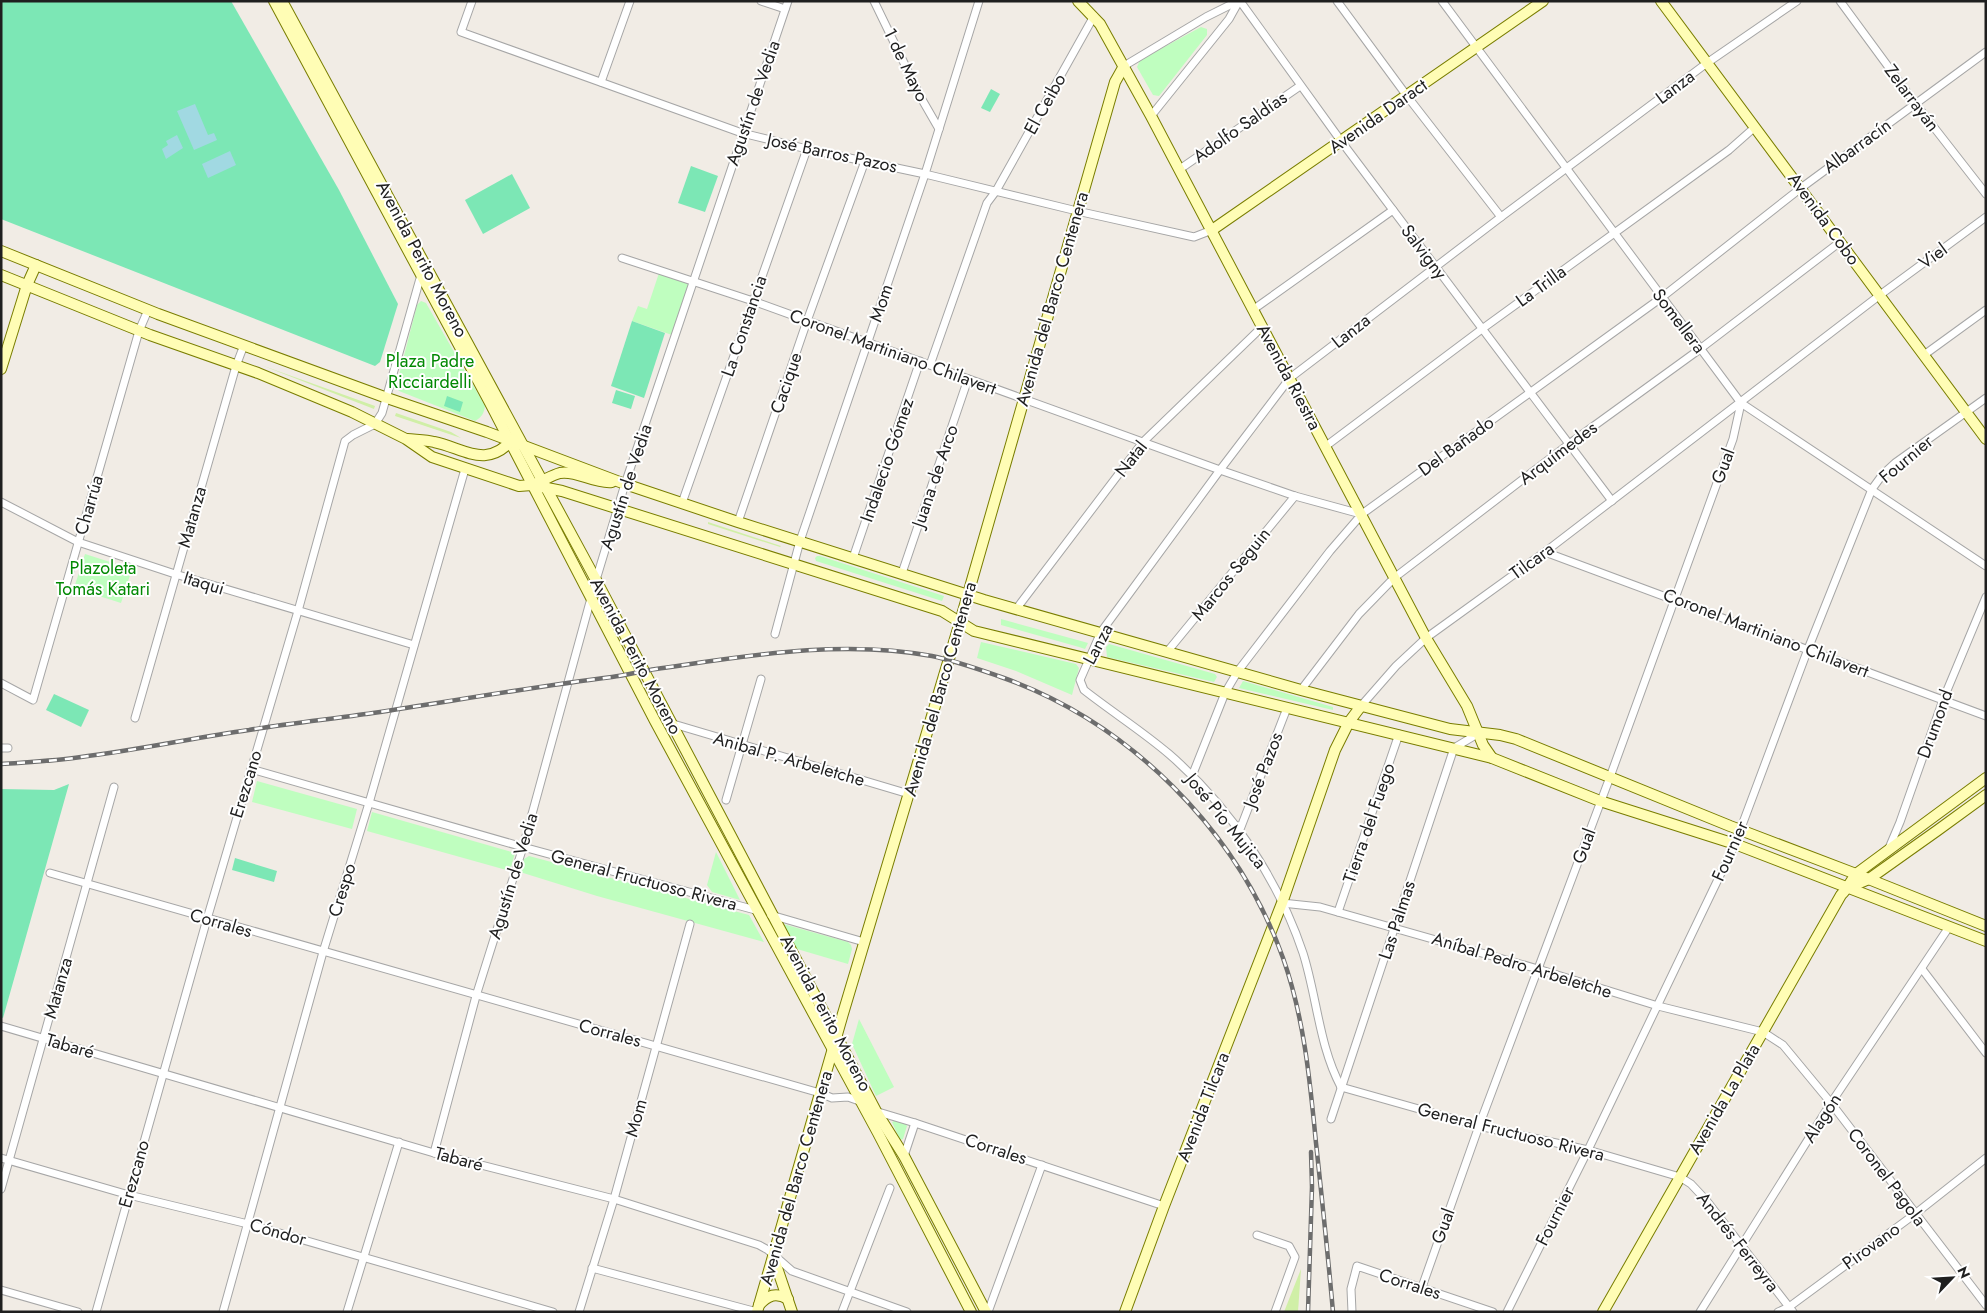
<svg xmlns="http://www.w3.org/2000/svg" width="1987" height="1313" font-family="Jost,sans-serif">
<rect width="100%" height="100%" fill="#f1ece5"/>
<g fill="#d0efa7">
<path d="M 261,365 L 375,406 L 374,409 Z"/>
<path d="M 396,413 L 451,432 L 461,438 L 395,416 Z"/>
<path d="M 708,522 L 781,546 L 780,547 L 708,524 Z"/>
<path d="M 1301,1269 L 1298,1312 L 1284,1312 Z"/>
</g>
<g fill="#bffebf">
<path d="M 1201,27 L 1207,29 L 1207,35 L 1159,96 L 1153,95 L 1137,67 L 1140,60 Z"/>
<path d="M 659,273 L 690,284 L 672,335 L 632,321 L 638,306 L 647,309 Z"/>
<path d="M 421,301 L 426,303 L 485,406 C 484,413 482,417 475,421 L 399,391 L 396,387 L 417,305 Z"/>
<path d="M 85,554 L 132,569 L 121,603 L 74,588 Z"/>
<path d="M 817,556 L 820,556 L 944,596 L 942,601 L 816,561 L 815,558 Z"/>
<path d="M 1001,619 L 1081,641 L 1088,643 L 1085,649 L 1079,647 L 1001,625 Z"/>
<path d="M 981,642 L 1076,664 L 1079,668 L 1072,695 L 1016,671 L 977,658 Z"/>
<path d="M 1109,644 L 1215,674 L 1217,677 L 1214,682 L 1107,657 L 1106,647 Z"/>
<path d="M 1243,681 L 1333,707 L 1333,710 L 1239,688 Z"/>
<path d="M 257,781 L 357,809 L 352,829 L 252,802 Z"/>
<path d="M 372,812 L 515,853 L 510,871 L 367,831 Z"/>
<path d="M 716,852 L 740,900 L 712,892 L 707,885 Z"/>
<path d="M 529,856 L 749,915 L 764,942 L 597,896 L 520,872 L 524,859 Z"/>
<path d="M 783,924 L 848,942 L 851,945 L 852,949 L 848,964 L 797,949 Z"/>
<path d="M 859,1019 L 894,1087 L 876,1096 L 852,1044 Z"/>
<path d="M 896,1120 L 905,1123 L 907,1126 L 903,1139 L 900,1140 L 892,1122 Z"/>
</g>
<g fill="#7ce7b5">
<path d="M 1,1 L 231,1 L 339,190 L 398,304 L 380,362 L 375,366 L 1,219 Z"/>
<path d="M 991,89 L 1000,94 L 990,112 L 981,108 Z"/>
<path d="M 691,166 L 718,176 L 705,212 L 678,203 Z"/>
<path d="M 512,174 L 530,208 L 483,234 L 465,200 Z"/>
<path d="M 632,321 L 665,333 L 644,398 L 611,386 Z"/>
<path d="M 616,390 L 635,396 L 631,409 L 612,403 Z"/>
<path d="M 447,396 L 463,402 L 460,412 L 444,406 Z"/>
<path d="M 54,694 L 89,710 L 81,727 L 46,710 Z"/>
<path d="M 69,784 L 3,1018 L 1,1017 L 1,789 L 54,790 Z"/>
<path d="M 235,858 L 277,871 L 274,882 L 232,870 Z"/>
</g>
<g fill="#a1d9e2">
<path d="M 195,104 L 208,135 L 214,133 L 217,140 L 194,150 L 177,111 Z"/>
<path d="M 177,135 L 183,148 L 166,159 L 162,149 L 168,145 L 166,141 Z"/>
<path d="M 230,151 L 236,165 L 208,178 L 202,164 Z"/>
</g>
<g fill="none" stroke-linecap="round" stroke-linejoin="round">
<g stroke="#a6a6a6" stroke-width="9">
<g id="street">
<path d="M 472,1 L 461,32 L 742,133 L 807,149 L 925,174 L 1077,211 L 1194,237 L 1212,230"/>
<path d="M 761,1 L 785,9"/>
<path d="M 874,1 L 920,96 L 939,129"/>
<path d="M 1240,1 L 1341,141 L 1612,501"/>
<path d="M 1337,1 L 1407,96 L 1501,217"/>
<path d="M 1442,1 L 1741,403 L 1986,566"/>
<path d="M 1840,1 L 1915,103 L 1986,194"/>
<path d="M 1124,66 L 1206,17 L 1238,1"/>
<path d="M 601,82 L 630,1"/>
<path d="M 1151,116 L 1229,19 L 1239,1"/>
<path d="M 1180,169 L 1300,86"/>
<path d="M 622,258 L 753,301 L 1220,470 L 1295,496 L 1361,514"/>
<path d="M 1254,309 L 1393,210"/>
<path d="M 1924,355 L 1986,310"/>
<path d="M 930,365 L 987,203 L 996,191 L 1094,16"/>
<path d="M 1326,446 L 1482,329 L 1729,150 L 1755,127"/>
<path d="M 1,502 L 78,542 L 175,574 L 414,645"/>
<path d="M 682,503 L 807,149"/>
<path d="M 738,522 L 807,321 L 865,161"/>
<path d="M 1545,552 L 1986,716"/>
<path d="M 853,558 L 920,361"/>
<path d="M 902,573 L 968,379"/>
<path d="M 1017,608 L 1143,442 L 1263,326"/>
<path d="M 775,634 L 800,541 L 925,174 L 979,1"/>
<path d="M 1167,652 L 1295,496"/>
<path d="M 1,683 L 33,700 L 139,331 L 148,310"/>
<path d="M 1301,690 L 1359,614 L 1394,578 L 1569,444 L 1700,349 L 1840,242"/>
<path d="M 1361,706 L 1396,666 L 1426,638 L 1545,552 L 1880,295 L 1986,217"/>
<path d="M 135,718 L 236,366 L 244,345"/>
<path d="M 670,723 L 909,794"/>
<path d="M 1,748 L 8,748"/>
<path d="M 251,769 L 523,847 L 759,911"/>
<path d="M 1192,776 L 1225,693 L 1238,671 L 1330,551 L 1362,514 L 1661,298 L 1801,188 L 1986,52"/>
<path d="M 726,800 L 761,679"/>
<path d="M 1239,832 L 1287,708"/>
<path d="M 1889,848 L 1900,822 L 1943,700 L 1986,597"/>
<path d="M 50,873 L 820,1093 L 832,1098 L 848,1097 L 862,1102"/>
<path d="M 1282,903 L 1320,907 L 1538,969 L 1658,1006 L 1763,1032 L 1783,1045 L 1831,1103 L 1986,1305"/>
<path d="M 1338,912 L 1399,734"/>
<path d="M 771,915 L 864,942"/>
<path d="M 1922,969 L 1986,1053"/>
<path d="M 1,1026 L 434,1153 L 614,1199 L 759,1245 L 768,1250 L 792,1271 L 907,1312"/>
<path d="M 1341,1087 C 1319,1046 1317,997 1303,953 C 1278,878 1229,806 1169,754 C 1142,731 1112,712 1084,690 L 1080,680 L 1101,632 L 1220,470 L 1290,378 L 1501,217 L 1707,63 L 1797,1"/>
<path d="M 1341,1087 L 1479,1126 L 1588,1150 L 1680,1177 L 1691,1184 L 1706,1200 L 1793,1312"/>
<path d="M 875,1111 L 915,1123 L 1164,1206"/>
<path d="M 1331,1119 L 1454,748 L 1479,733"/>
<path d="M 434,1153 L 476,996 L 523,847 L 596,580 L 625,484 L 788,1"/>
<path d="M 904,1156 L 915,1123"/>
<path d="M 1,1158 L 129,1195 L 248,1224 L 553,1312"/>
<path d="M 1,1189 L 114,787"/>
<path d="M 1257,1235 L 1289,1246 L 1295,1257 L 1275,1312"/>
<path d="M 592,1268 L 757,1312"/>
<path d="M 1422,1287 L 1479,1126 L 1610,777 L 1733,439 L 1741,403"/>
<path d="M 1,1290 L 78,1312"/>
<path d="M 96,1312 L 207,919 L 298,611 L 345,441 L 353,435 L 375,424 L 382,413 L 421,275"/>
<path d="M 223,1312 L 323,952 L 369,803 L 465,469"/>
<path d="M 347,1312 L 399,1142"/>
<path d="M 579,1312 L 614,1199 L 690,924"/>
<path d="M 842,1312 L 890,1188"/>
<path d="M 988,1312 L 1042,1165"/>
<path d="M 1352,1312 L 1351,1289 L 1357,1266 L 1493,1312"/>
<path d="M 1507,1312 L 1588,1150 L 1735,844 L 1808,649 L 1872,489 L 1883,474 L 1895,463 L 1986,398"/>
<path d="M 1700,1312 L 1831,1103 L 1949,927"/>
<path d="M 1778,1312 L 1789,1307 L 1915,1214 L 1986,1158"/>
</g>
</g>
<g stroke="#797d00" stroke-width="12">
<g id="secondary">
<path d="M 274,1 L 490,403 L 655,721 L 878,1133 L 971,1312"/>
<path d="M 282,1 L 596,580 L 877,1113 L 904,1156 L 986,1312"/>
<path d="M 1078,1 L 1100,24 L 1151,116 L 1426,638 L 1467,706 L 1483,745 L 1492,758"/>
<path d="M 1661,1 L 1986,439"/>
<path d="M 1212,230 L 1543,1"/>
<path d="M 1,251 L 158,314 L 387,398 L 487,432 L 625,484 L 738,522 L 984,600 L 1301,690 L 1450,729 L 1500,735 L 1516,739 L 1730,826 L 1856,874 L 1986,926"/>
<path d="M 1,275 L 150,335 L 258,373 L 352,412 L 406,439 L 432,457 L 519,486 L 532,485 L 562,491 L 942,611 L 974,631 L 1492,758 L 1600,801 L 1735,844 L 1986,941"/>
<path d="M 1,369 L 27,285 L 36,265"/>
<path d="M 407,439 C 416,440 426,440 434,442 C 464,448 486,470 513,439"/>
<path d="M 537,483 C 545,480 552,475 560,473 C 577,470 594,484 612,482"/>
<path d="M 1848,888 L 1869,879 L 1938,830 L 1986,795"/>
<path d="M 773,1256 L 792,1312"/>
<path d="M 759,1305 C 768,1295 776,1292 788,1299"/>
<path d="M 757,1312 L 842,1017 L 960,622 L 1115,82 L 1124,66"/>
<path d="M 1125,1312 L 1164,1206 L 1282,903 L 1335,750 L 1349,722 L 1361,706"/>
<path d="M 1603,1312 L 1841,895 C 1848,888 1851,881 1856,874 L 1986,778"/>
</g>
</g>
<use href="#street" stroke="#fff" stroke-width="7"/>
<use href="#secondary" stroke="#fffdb5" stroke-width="10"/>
<g stroke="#6d6d6d" stroke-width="4.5">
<g id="rail">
<path d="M 1,764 C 28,762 55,761 81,757 C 138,750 193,738 249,730 C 291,723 332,719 373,713 C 453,701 532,687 612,677 C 627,675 642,671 656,669 C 747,656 841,639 932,656 C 956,661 978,669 1001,677 C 1129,722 1237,830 1283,958 C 1304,1017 1310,1081 1316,1143 C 1322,1199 1328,1255 1333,1312"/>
<path d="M 1308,1312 L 1312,1187 L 1311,1152"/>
</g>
</g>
<use href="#rail" stroke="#fff" stroke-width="2.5" stroke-dasharray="8" stroke-linecap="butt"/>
</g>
<g text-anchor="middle" stroke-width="4" stroke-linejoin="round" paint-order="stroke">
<g font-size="18" fill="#1f1f1f" stroke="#fff">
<text transform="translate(906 65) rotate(64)" y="6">1 de Mayo</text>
<text transform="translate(1675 87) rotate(-37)" y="6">Lanza</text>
<text transform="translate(1912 98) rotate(53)" y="6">Zelarrayán</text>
<text transform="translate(753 103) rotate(-71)" y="6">Agustín de Vedia</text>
<text transform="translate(1045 104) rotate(-61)" y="6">El Ceibo</text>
<text transform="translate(1378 116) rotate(-35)" y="6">Avenida Daract</text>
<text transform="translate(1240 127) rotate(-35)" y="6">Adolfo Saldías</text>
<text transform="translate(1857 146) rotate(-36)" y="6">Albarracín</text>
<text transform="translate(832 153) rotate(12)" y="6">José Barros Pazos</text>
<text transform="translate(1824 219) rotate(54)" y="6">Avenida Cobo</text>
<text transform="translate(1424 252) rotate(53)" y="6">Salvigny</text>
<text transform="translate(1933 256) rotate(-36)" y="6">Viel</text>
<text transform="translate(422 259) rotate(62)" y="6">Avenida Perito Moreno</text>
<text transform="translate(1541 286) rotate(-36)" y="6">La Trilla</text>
<text transform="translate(1052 299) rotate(-74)" y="6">Avenida del Barco Centenera</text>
<text transform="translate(881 303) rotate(-71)" y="6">Mom</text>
<text transform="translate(1679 321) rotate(53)" y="6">Somellera</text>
<text transform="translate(744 326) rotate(-71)" y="6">La Constancia</text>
<text transform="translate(1351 331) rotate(-38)" y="6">Lanza</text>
<text transform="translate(893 352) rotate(20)" y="6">Coronel Martiniano Chilavert</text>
<text transform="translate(1289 377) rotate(62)" y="6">Avenida Riestra</text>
<text transform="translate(786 383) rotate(-71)" y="6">Cacique</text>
<text transform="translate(1456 446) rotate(-36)" y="6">Del Bañado</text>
<text transform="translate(1558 453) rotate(-37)" y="6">Arquímedes</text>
<text transform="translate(1131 459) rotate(-52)" y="6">Natal</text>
<text transform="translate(1906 459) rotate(-40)" y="6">Fournier</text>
<text transform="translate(887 460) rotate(-71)" y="6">Indalecio Gómez</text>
<text transform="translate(1723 466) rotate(-70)" y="6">Gual</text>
<text transform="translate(935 476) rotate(-71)" y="6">Juana de Arco</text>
<text transform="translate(626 487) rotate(-72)" y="6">Agustín de Vedia</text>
<text transform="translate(89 505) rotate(-74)" y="6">Charrúa</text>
<text transform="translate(192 517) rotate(-74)" y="6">Matanza</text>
<text transform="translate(1532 561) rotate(-36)" y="6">Tilcara</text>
<text transform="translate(1231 574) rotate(-51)" y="6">Marcos Seguin</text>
<text transform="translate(204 583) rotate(17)" y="6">Itaqui</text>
<text transform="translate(1766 633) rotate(21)" y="6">Coronel Martiniano Chilavert</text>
<text transform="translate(1098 644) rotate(-62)" y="6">Lanza</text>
<text transform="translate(636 656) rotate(62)" y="6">Avenida Perito Moreno</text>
<text transform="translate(940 689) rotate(-74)" y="6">Avenida del Barco Centenera</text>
<text transform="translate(1935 724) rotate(-70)" y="6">Drumond</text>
<text transform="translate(789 759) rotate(16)" y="6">Anibal P. Arbeletche</text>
<text transform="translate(1263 770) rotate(-69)" y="6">José Pazos</text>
<text transform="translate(246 784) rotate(-73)" y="6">Erezcano</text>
<text transform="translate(1226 821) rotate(51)" y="6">José Pío Mujica</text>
<text transform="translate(1369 823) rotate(-71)" y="6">Tierra del Fuego</text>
<text transform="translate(1584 846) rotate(-70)" y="6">Gual</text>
<text transform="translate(1730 851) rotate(-66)" y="6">Fournier</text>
<text transform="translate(513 876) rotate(-73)" y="6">Agustín de Vedia</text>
<text transform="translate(644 880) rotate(15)" y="6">General Fructuoso Rivera</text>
<text transform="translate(342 890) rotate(-73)" y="6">Crespo</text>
<text transform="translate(1397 920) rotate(-72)" y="6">Las Palmas</text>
<text transform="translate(221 923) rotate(16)" y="6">Corrales</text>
<text transform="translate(1522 965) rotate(17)" y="6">Aníbal Pedro Arbeletche</text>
<text transform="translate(58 988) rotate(-74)" y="6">Matanza</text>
<text transform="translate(826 1013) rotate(62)" y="6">Avenida Perito Moreno</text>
<text transform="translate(610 1033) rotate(15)" y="6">Corrales</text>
<text transform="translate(70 1046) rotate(16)" y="6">Tabaré</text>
<text transform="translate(1724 1099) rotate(-60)" y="6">Avenida La Plata</text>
<text transform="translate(1203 1107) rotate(-69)" y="6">Avenida Tilcara</text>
<text transform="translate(636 1118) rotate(-75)" y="6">Mom</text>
<text transform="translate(1822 1118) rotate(-57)" y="6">Alagón</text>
<text transform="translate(1511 1132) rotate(14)" y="6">General Fructuoso Rivera</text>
<text transform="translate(996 1149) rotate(18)" y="6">Corrales</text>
<text transform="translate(459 1159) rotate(15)" y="6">Tabaré</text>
<text transform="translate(134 1174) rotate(-74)" y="6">Erezcano</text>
<text transform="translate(1887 1177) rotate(53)" y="6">Coronel Pagola</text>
<text transform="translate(796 1178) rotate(-74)" y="6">Avenida del Barco Centenera</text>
<text transform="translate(1555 1216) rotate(-63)" y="6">Fournier</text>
<text transform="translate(1443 1226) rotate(-70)" y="6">Gual</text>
<text transform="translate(278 1232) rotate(16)" y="6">Cóndor</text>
<text transform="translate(1738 1242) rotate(52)" y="6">Andrés Ferreyra</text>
<text transform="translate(1871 1246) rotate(-36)" y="6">Pirovano</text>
<text transform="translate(1410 1284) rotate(18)" y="6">Corrales</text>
</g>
<g font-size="18" fill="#028903" stroke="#fff">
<text x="430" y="367">Plaza Padre<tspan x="430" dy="21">Ricciardelli</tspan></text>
<text x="103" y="574">Plazoleta<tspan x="103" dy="21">Tomás Katari</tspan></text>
</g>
</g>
<rect width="1987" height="1313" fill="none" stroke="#1f1f1f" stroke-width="5"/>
<g transform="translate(1952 1278) rotate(65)" stroke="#ffffff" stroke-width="4" paint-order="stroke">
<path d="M0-4L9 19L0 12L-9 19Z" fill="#1f1f1f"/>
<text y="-8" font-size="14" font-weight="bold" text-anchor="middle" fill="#1f1f1f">N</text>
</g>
</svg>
